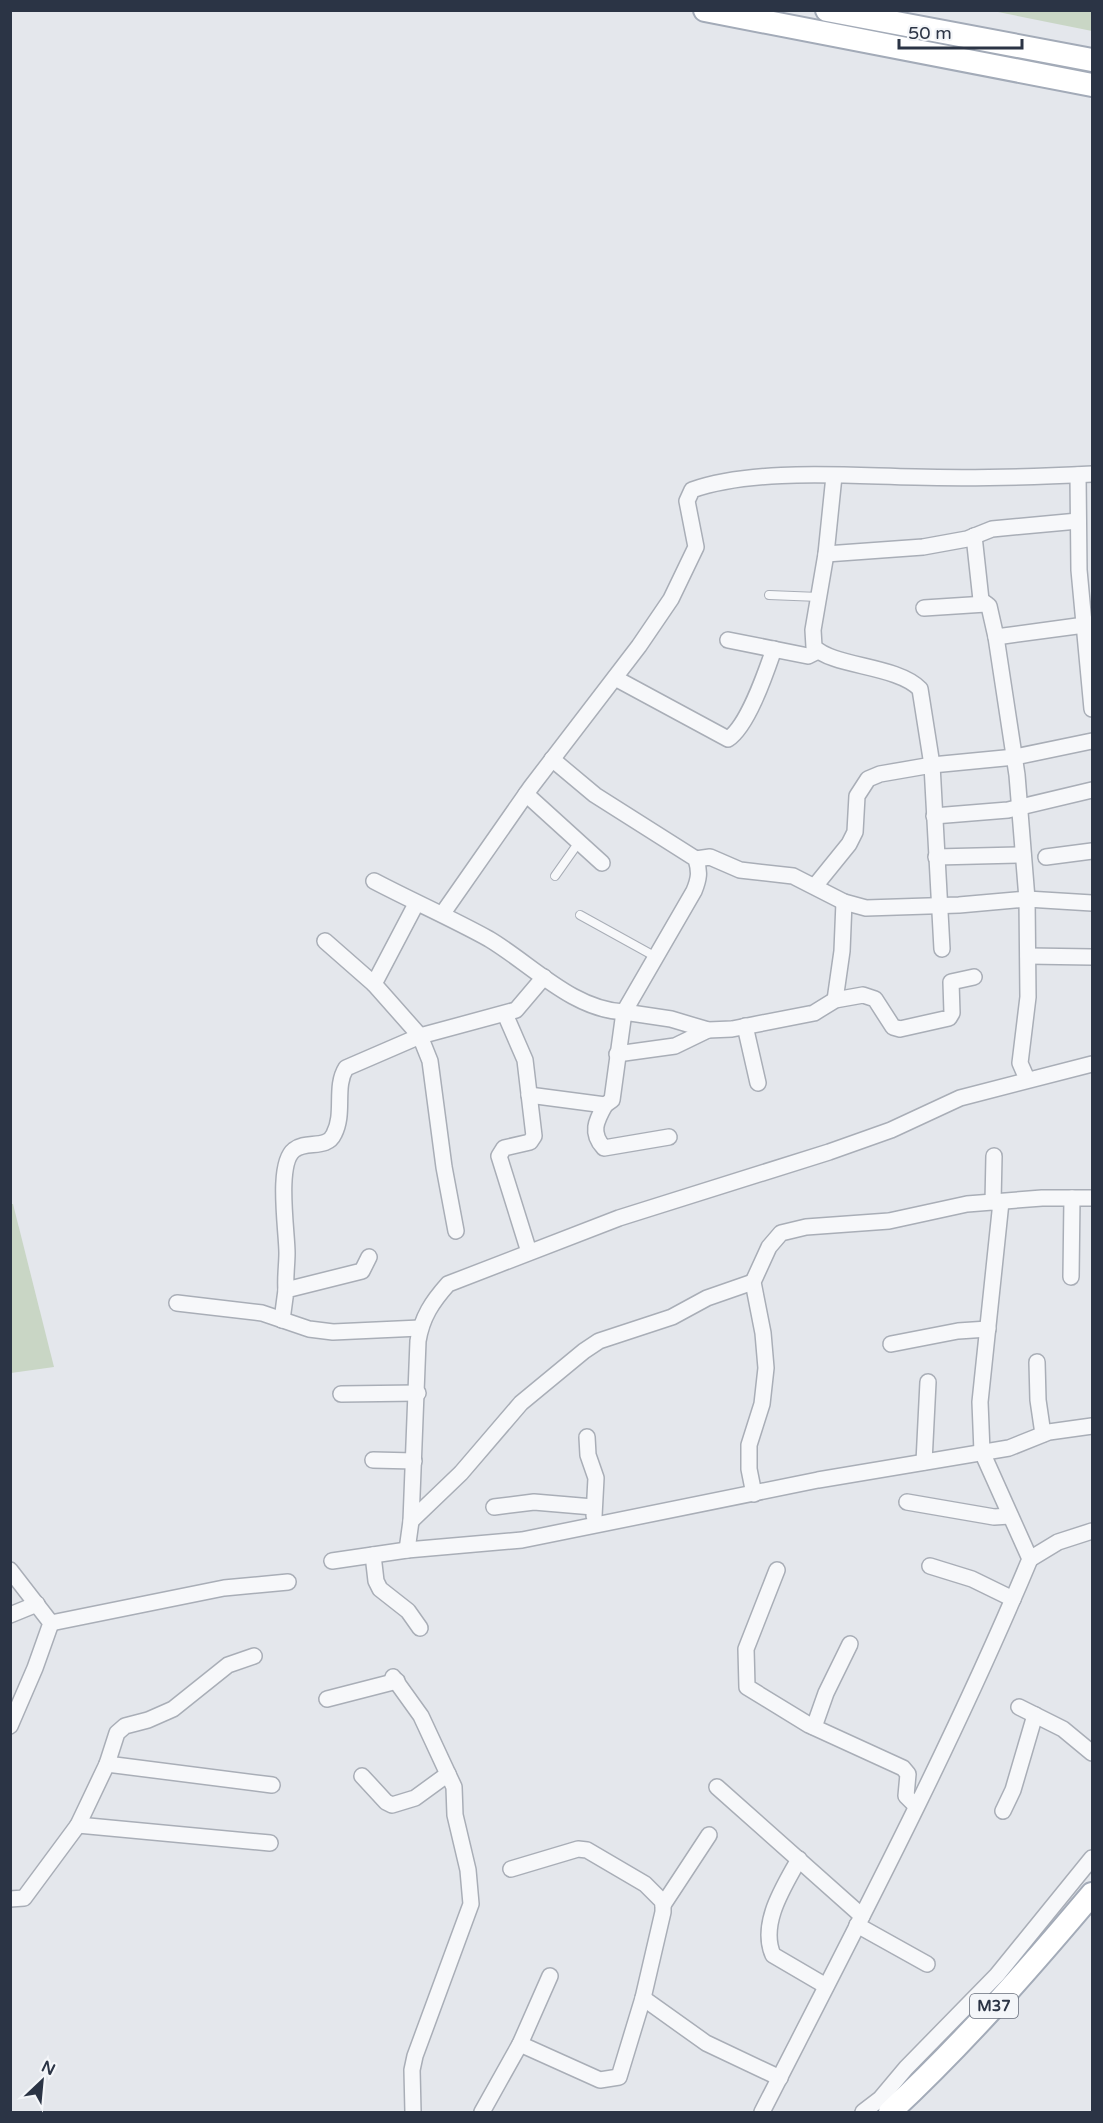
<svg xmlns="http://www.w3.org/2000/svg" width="1103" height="2123" font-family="'Varela Round',sans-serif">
<rect width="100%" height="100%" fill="#e4e7ec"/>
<g fill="#c9d6c5">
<path d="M 993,11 L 1092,11 L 1092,31 Z"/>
<path d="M 11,1204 L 13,1204 L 54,1367 L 11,1373 Z"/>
</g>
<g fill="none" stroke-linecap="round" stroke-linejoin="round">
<g stroke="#a9aeb7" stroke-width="10">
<g id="lane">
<path d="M 769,595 L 819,597"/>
<path d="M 555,876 L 579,842"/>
<path d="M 580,915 L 656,957"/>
</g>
</g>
<g stroke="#a9aeb7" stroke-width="18">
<g id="street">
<path d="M 1078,475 L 1079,570 L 1092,709"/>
<path d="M 834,476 L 826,554 L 813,630 L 814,647 C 833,667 897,665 920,689 L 932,765 L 942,949"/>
<path d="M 974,536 L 981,600 L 989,606 L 996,637"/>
<path d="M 826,554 L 923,547 L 967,539 L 992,529 L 1078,521"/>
<path d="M 924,608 L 986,604"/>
<path d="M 728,640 L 808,656 L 818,651"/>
<path d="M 615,678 L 728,739 C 748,726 766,672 774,649"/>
<path d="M 526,794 L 602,863"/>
<path d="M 934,816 L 1008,810 L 1092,790"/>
<path d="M 936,857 L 1023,855"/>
<path d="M 1046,857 L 1092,851"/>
<path d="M 696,859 L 710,857 L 740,870 L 793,876 L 844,902 L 866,908 L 959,905 L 1027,899 L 1092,903"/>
<path d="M 374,881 C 412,901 451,918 489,939 C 531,964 573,1010 624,1012 L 694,891 C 699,879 700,872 696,859 L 595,795 L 552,759"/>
<path d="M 815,886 L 849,844 L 855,832 L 857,796 L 868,779 L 880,774 L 932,765 L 1015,757 L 1092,741"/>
<path d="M 443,913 L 531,787 L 639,646 L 671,599 L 696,547 L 687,501 L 692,490 C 754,468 849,476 915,477 C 974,479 1033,477 1092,474"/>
<path d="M 325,941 L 374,984 L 420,1036 L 430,1061 L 444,1167 L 456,1231"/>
<path d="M 1028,956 L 1092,957"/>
<path d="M 374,984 L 416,904"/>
<path d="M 835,1000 L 842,951 L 844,902"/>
<path d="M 505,1014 L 525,1060 L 534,1136 L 530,1142 L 504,1148 L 499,1156 L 529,1252"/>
<path d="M 745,1026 L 758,1083"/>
<path d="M 617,1054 L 675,1046 L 708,1030"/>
<path d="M 1027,1079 L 1020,1063 L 1028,997 L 1027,899 L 1017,775 L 996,637 L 1092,624"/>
<path d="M 529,1095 L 605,1105 L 612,1100 L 624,1012 L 671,1019 L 708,1030 L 732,1029 L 814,1013 L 835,1000 L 863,995 L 875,999 L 893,1027 L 900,1029 L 949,1018 L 952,1013 L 951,982 L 974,977"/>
<path d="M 605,1105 C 596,1121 590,1133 604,1148 L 669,1137"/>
<path d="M 993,1202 L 994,1156"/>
<path d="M 1071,1277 L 1072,1198"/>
<path d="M 286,1290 C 285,1277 287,1265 287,1253 C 287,1231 276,1164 294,1150 C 306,1140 327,1150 334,1134 C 345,1113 334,1087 346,1068 L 420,1036 L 516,1010 L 544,977"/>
<path d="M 177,1303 L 262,1313 L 309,1329 L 333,1332 L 420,1328"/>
<path d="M 282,1320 L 286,1290 L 362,1271 L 369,1257"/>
<path d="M 891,1344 L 958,1331 L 988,1329"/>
<path d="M 1037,1362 L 1038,1400 L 1043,1434"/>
<path d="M 341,1394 L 418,1393"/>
<path d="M 587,1437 L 588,1455 L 596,1478 L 594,1516"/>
<path d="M 373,1460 L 414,1461"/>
<path d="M 924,1462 L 928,1382"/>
<path d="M 754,1494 L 749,1469 L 749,1445 L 762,1404 L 766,1368 L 763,1333 L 753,1282 L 769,1247 L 781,1233 L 806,1227 L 889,1221 L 967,1204 L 1042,1198 L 1092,1198"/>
<path d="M 907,1502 L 994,1517 L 1010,1516"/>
<path d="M 494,1507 L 534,1502 L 593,1507"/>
<path d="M 411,1521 L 461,1473 L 521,1403 L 584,1351 L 599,1341 L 672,1317 L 707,1298 L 753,1282"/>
<path d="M 407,1550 L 411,1521 L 418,1341 C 422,1317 432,1302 448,1284 L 619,1218 L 829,1152 L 891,1130 L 960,1098 L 1092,1064"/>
<path d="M 373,1555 L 376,1581 L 380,1589 L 408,1611 L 420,1628"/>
<path d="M 1030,1559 L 1058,1542 L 1092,1531"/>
<path d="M 332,1561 L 407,1550 L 522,1540 L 818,1480 L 1009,1448 L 1049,1432 L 1092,1426"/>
<path d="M 930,1566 L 972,1579 L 1013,1599"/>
<path d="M 10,1570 L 51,1623 L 35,1668 L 10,1726"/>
<path d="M 777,1570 L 746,1649 L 747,1687 L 809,1725 L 903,1768 L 908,1774 L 906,1796 L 915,1805"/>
<path d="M 10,1615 L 37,1604"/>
<path d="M 51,1623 L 224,1588 L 288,1582"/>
<path d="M 393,1677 L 421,1716 L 454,1787 L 455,1815 L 468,1870 L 471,1904 L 415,2056 L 412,2070 L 413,2112"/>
<path d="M 327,1699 L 397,1681"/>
<path d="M 1019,1707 L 1063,1729 L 1092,1753"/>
<path d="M 814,1727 L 826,1693 L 850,1644"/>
<path d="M 107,1764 L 272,1785"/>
<path d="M 362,1776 L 386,1802 L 392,1805 L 415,1798 L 448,1774"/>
<path d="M 717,1787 L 862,1916"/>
<path d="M 1003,1811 L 1013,1790 L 1035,1715"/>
<path d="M 78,1825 L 270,1843"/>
<path d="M 799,1859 C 785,1885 759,1923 773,1955 L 826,1986"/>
<path d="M 511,1869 L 578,1849 L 587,1850 L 645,1884 L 663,1902 L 663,1912 L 643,1998 L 619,2077 L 600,2080 L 520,2044"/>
<path d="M 10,1899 L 24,1898 L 78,1825 L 107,1764 L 117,1733 L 125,1726 L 148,1720 L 173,1709 L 228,1665 L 254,1656"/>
<path d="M 663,1905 L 709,1835"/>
<path d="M 857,1925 L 927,1964"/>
<path d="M 643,1998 L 706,2043 L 780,2078"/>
<path d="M 482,2112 L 520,2044 L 550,1976"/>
<path d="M 762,2112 C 855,1930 951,1748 1030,1559 L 982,1452 L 980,1402 L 1001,1202"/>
<path d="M 863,2112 L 880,2099 L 906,2068 L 997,1975 L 1092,1858"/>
</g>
</g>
<g stroke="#a3abb8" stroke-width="26">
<g id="primary">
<path d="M 705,10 L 1092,85"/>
<path d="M 827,10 L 1092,60"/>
<path d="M 890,2112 C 962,2045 1028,1970 1092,1894"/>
</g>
</g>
<use href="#lane" stroke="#f7f8fa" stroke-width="8"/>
<use href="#street" stroke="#f7f8fa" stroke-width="15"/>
<use href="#primary" stroke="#fff" stroke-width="22"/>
</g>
<g text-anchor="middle" stroke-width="4.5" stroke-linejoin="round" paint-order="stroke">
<rect fill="#f4f6f9" stroke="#676e7b" stroke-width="1.5" x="970" y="1994" width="48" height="24" rx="4.5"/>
<g font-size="15" font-weight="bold" fill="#2b3445">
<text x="994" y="2011">M37</text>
</g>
</g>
<rect width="1103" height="2123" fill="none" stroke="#2b3445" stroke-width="24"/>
<g transform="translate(42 2081) rotate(26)" stroke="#f4f6f9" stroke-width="4.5" paint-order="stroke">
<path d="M0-4.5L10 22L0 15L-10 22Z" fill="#2b3445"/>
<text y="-9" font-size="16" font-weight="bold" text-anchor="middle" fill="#2b3445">N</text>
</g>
<path d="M899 39v9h123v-9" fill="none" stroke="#2b3445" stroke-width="3"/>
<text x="908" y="39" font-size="18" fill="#2b3445" stroke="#f4f6f9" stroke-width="4.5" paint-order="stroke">50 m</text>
</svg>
